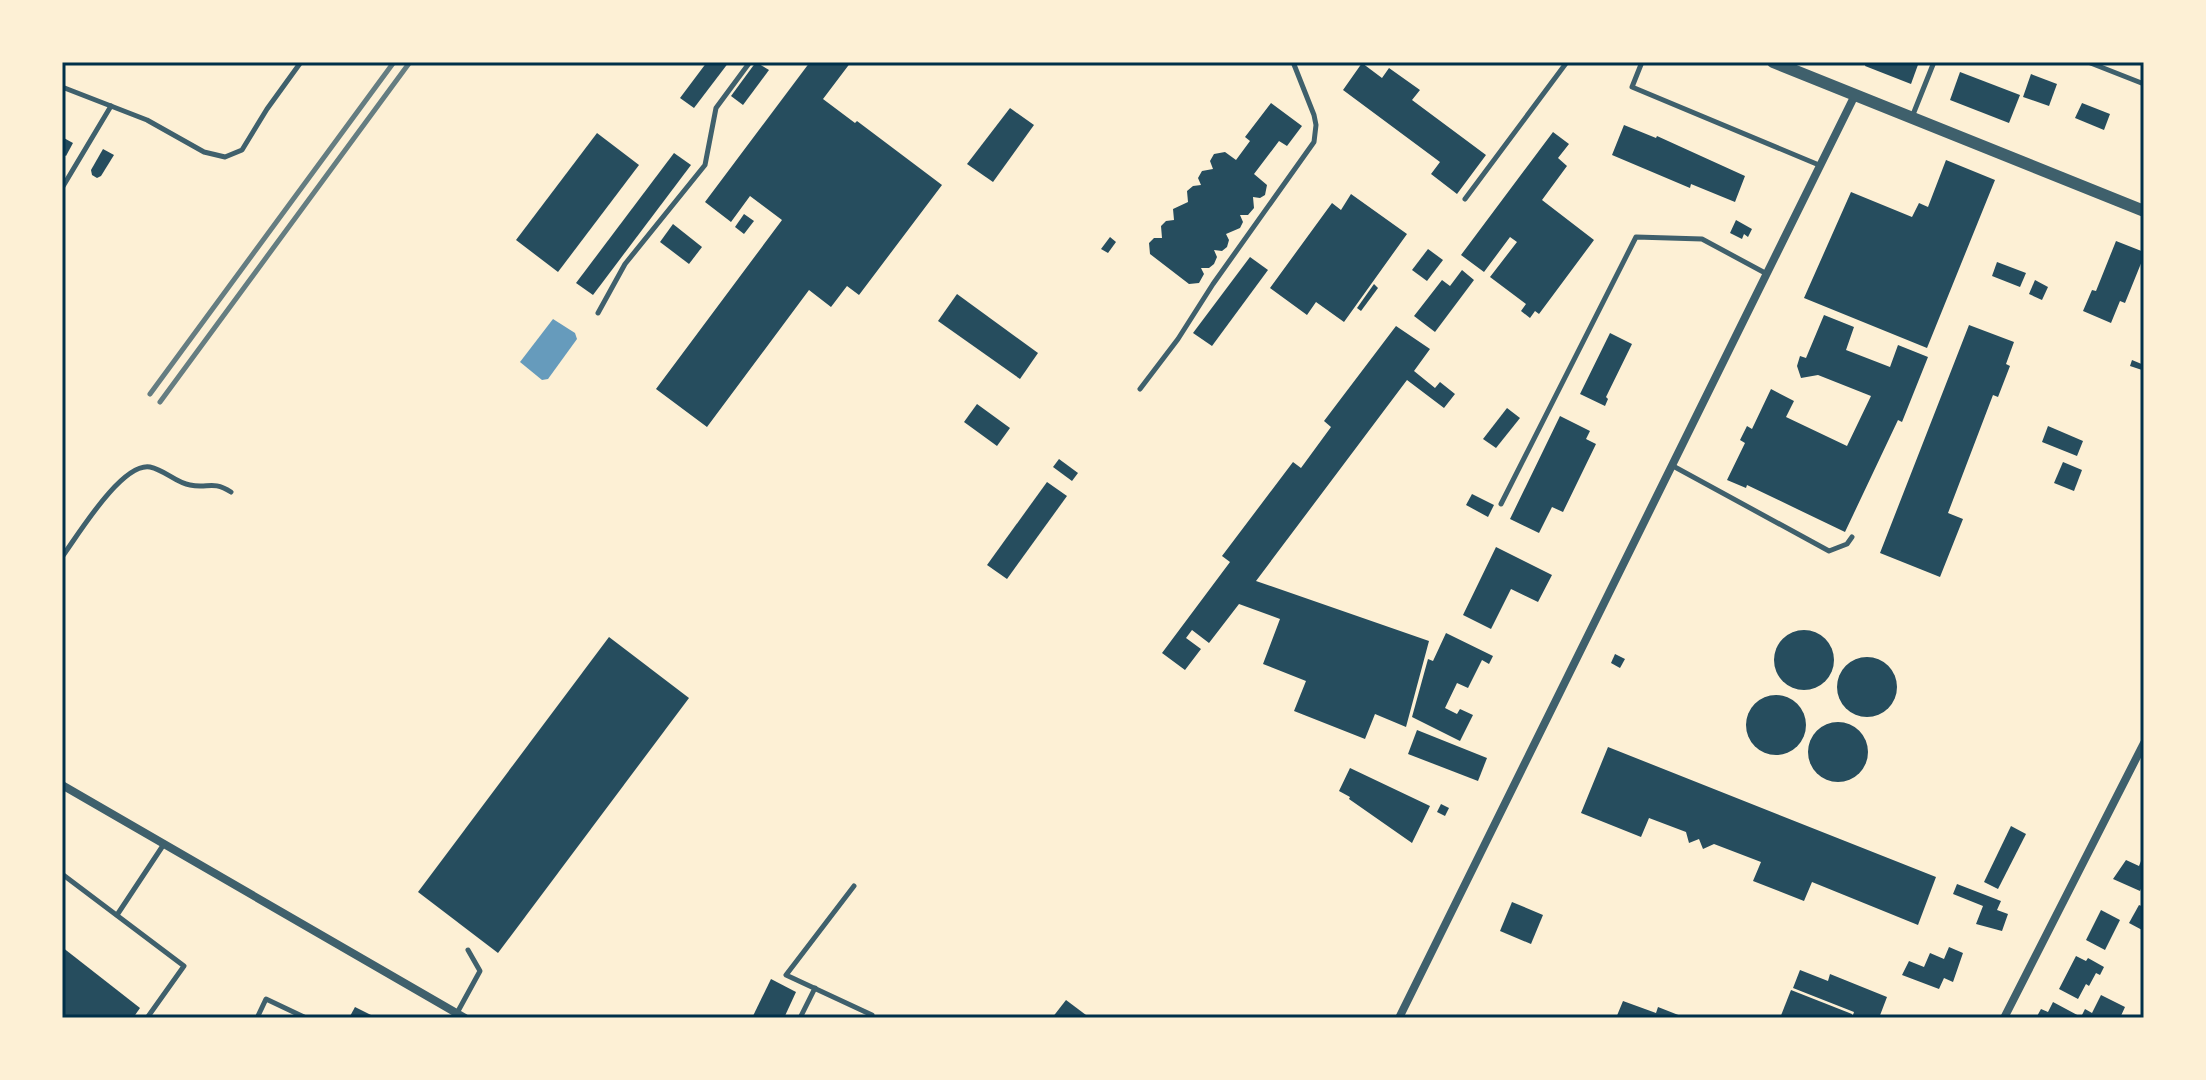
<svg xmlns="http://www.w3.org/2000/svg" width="2206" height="1080" font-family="Literata,serif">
<rect width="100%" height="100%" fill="#fdf0d5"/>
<path fill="#669bbc" d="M 553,319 L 575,333 L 577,339 L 548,379 L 542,380 L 520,362 Z"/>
<g fill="#264d5e">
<path d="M 707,62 L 729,62 L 694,108 L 680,98 Z"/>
<path d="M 756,62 L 769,70 L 743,105 L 731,96 Z"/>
<path d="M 810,62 L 851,62 L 823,99 L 855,123 L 857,121 L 942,185 L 859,295 L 847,286 L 831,307 L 809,290 L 707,427 L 656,389 L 782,220 L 750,196 L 731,222 L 705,202 Z"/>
<path d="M 1866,62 L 1919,62 L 1911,84 L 1865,66 Z"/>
<path d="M 1362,63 L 1382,78 L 1389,68 L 1420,90 L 1412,100 L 1486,155 L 1457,194 L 1431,174 L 1440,162 L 1343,90 Z"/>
<path d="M 1960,72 L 2020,95 L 2009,123 L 1950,100 Z"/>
<path d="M 2031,74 L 2057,84 L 2049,106 L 2023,97 Z"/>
<path d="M 1271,103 L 1302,126 L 1287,146 L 1279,141 L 1254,174 L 1267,185 L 1265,195 L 1260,198 L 1253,197 L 1254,208 L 1248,215 L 1240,215 L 1243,222 L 1240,228 L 1226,234 L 1229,240 L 1227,247 L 1222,251 L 1214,250 L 1217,257 L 1214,264 L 1209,268 L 1201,268 L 1204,274 L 1199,283 L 1189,284 L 1150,254 L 1149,243 L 1154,238 L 1162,238 L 1161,226 L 1166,221 L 1174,220 L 1173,209 L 1188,202 L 1187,191 L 1193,186 L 1201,185 L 1198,178 L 1202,171 L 1213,169 L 1210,161 L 1214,154 L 1225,152 L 1236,160 L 1250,141 L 1245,137 Z"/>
<path d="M 2082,103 L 2110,114 L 2104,130 L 2075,118 Z"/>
<path d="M 1010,108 L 1034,125 L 993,182 L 967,164 Z"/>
<path d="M 1624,125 L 1656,138 L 1657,136 L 1745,176 L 1735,202 L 1691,184 L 1690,188 L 1612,155 Z"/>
<path d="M 1553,132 L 1569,144 L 1558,158 L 1567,166 L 1542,200 L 1594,240 L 1539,314 L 1535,311 L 1530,318 L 1521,311 L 1526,304 L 1490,277 L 1517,242 L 1510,237 L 1484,272 L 1461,255 Z"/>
<path d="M 597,133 L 639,165 L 558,272 L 516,240 Z"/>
<path d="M 62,137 L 73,143 L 66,156 L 62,154 Z"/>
<path d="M 103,149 L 114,155 L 101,176 L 97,178 L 92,175 L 91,170 Z"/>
<path d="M 674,153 L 691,165 L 593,295 L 576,283 Z"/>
<path d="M 1946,160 L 1995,180 L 1927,348 L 1804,298 L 1851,192 L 1912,217 L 1919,203 L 1928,207 Z"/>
<path d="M 1351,194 L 1407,234 L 1344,322 L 1316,302 L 1307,315 L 1270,288 L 1332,203 L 1341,210 Z"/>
<path d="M 744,214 L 754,221 L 744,234 L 735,227 Z"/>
<path d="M 1736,220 L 1752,229 L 1748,237 L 1744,234 L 1742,239 L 1730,233 Z"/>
<path d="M 673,224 L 702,247 L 689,264 L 660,242 Z"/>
<path d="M 1110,237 L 1116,242 L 1108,253 L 1101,249 Z"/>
<path d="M 2116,241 L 2144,252 L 2144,256 L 2125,303 L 2120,301 L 2111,323 L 2083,311 L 2092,290 L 2096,291 Z"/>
<path d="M 1428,249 L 1443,260 L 1427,281 L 1412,270 Z"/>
<path d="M 1250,257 L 1268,270 L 1212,346 L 1193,333 Z"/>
<path d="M 1997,262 L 2026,273 L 2020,287 L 1992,276 Z"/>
<path d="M 1462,270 L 1474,280 L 1435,332 L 1414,316 L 1442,280 L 1450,286 Z"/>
<path d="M 2035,280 L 2048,287 L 2042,300 L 2029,294 Z"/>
<path d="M 1374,284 L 1378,288 L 1361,311 L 1357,308 Z"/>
<path d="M 957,294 L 1038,353 L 1020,379 L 938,321 Z"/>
<path d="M 1824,315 L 1854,327 L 1846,350 L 1890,367 L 1898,345 L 1928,357 L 1902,422 L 1898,420 L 1845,532 L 1747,485 L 1746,488 L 1727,480 L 1745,443 L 1740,440 L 1747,426 L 1752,429 L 1771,389 L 1794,401 L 1786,417 L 1847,446 L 1871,396 L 1818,375 L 1801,378 L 1797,366 L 1800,356 L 1806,358 Z"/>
<path d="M 1969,325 L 2014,342 L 2006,364 L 2010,366 L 1998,397 L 1993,395 L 1948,513 L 1963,519 L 1940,577 L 1880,553 Z"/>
<path d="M 1396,326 L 1430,349 L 1414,371 L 1435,388 L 1440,382 L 1455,394 L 1444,408 L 1407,380 L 1256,581 L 1429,641 L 1406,727 L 1375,714 L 1365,739 L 1294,711 L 1306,681 L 1263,664 L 1280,619 L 1239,604 L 1209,643 L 1192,630 L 1186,638 L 1201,649 L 1185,670 L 1162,653 L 1230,562 L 1222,556 L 1293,462 L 1301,468 L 1331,427 L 1324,421 Z"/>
<path d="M 1610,333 L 1632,344 L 1606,397 L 1608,399 L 1605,406 L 1580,394 Z"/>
<path d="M 2132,360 L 2144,365 L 2142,370 L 2130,366 Z"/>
<path d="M 977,404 L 1010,428 L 997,446 L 964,422 Z"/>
<path d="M 1507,408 L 1520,418 L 1496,448 L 1483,439 Z"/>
<path d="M 1560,416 L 1590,431 L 1586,439 L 1596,444 L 1563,512 L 1552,507 L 1539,533 L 1510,519 Z"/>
<path d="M 2048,426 L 2083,441 L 2077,456 L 2042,442 Z"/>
<path d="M 1059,459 L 1078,473 L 1072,481 L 1053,467 Z"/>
<path d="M 2063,462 L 2082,470 L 2074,491 L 2054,483 Z"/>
<path d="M 1047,482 L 1067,496 L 1007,579 L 987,565 Z"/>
<path d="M 1472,494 L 1494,505 L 1488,517 L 1466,505 Z"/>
<path d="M 1496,547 L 1552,575 L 1538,602 L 1511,589 L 1491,629 L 1463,615 Z"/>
<circle cx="1804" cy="660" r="30"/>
<path d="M 1446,633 L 1493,656 L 1489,664 L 1482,660 L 1468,688 L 1457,683 L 1445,708 L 1457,714 L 1460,709 L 1473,715 L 1460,741 L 1412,717 L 1428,659 L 1433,661 Z"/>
<path d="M 609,637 L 689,698 L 498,953 L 418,892 Z"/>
<path d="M 1615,654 L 1625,659 L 1620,668 L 1611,663 Z"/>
<circle cx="1867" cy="687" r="30"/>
<circle cx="1776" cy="725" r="30"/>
<circle cx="1838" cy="752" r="30"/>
<path d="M 1417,730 L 1487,758 L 1478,781 L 1408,754 Z"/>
<path d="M 1608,747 L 1936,877 L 1918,925 L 1812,882 L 1804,901 L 1753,881 L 1761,862 L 1714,844 L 1703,849 L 1699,839 L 1689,843 L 1686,832 L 1649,818 L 1641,837 L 1581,813 Z"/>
<path d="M 1350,768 L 1430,806 L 1412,843 L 1349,799 L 1350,797 L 1339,791 Z"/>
<path d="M 1441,804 L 1449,808 L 1445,816 L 1437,812 Z"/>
<path d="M 2011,826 L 2026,834 L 1998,889 L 1984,882 Z"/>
<path d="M 2126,860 L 2139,866 L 2141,861 L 2144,862 L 2144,882 L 2140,891 L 2113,879 Z"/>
<path d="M 1957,884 L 2001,901 L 1997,910 L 2008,914 L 2002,931 L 1976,924 L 1983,906 L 1953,894 Z"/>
<path d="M 1512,902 L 1543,915 L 1531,944 L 1500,931 Z"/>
<path d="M 2139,905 L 2144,907 L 2144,931 L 2129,923 Z"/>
<path d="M 2101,910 L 2120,920 L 2105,950 L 2086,940 Z"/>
<path d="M 62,947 L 140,1008 L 133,1018 L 62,1018 Z"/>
<path d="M 1949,947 L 1963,953 L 1953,982 L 1944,978 L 1939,989 L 1902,975 L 1909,961 L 1924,967 L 1930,953 L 1944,959 Z"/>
<path d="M 2076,956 L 2086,961 L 2088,958 L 2104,967 L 2100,975 L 2096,973 L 2089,986 L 2086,984 L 2078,999 L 2059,989 Z"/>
<path d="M 1800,970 L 1828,981 L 1830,974 L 1887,997 L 1879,1018 L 1852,1018 L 1854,1012 L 1793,988 Z"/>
<path d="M 771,979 L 796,992 L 784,1018 L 752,1018 Z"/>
<path d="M 1791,990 L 1852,1014 L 1851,1018 L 1780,1018 Z"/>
<path d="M 2101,995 L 2125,1007 L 2120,1018 L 2036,1018 L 2041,1009 L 2048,1012 L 2053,1002 L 2081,1017 L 2085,1009 L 2092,1013 Z"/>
<path d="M 1066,1000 L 1086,1015 L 1084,1018 L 1052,1018 Z"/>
<path d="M 1623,1001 L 1656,1013 L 1658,1007 L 1686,1018 L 1616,1018 Z"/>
<path d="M 355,1007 L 377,1018 L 349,1018 Z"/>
</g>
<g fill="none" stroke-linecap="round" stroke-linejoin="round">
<g stroke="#3f606c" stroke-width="5">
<path d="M 1642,62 L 1632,87 L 1819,165"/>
<path d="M 2088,62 L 2144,84"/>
<path d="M 62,87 L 147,120 L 204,152 L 225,157 L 242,150 L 267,109 L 301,62"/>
<path d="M 1912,117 L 1934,62"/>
<path d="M 62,188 L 111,106"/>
<path d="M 1465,199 L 1567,62"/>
<path d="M 598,313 L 625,264 L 705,165 L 716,108 L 750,62"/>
<path d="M 1140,389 L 1178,339 L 1213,284 L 1314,142 L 1316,125 L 1314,115 L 1293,62"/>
<path d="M 1673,466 L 1829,551 L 1847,544 L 1852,537"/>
<path d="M 1501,504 L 1636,237 L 1702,239 L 1767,274"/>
<path d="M 62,557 C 78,535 122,462 150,467 C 165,470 176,483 190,485 C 208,489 212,480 231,492"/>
<path d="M 62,874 L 184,966 L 147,1018"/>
<path d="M 854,886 L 786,975 L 872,1015"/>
<path d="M 117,915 L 164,844"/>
<path d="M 457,1013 L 480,971 L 468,950"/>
<path d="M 257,1018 L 266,999 L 304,1017"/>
<path d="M 800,1018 L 815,988"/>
</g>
<g stroke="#3f606c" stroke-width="8">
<path d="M 62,785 L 465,1018"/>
<path d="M 1399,1018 L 1855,95"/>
<path d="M 2004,1018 L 2144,743"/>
</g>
<path stroke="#3f606c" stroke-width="12" d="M 1773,62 L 2144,211"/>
<g stroke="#657d81" stroke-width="5">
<path d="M 150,394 L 394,62"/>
<path d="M 160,402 L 410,62"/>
</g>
</g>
<rect width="2206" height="1080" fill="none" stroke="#fdf0d5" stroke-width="128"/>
<rect x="64" y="64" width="2078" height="952" fill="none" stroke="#003049" stroke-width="3"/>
</svg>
